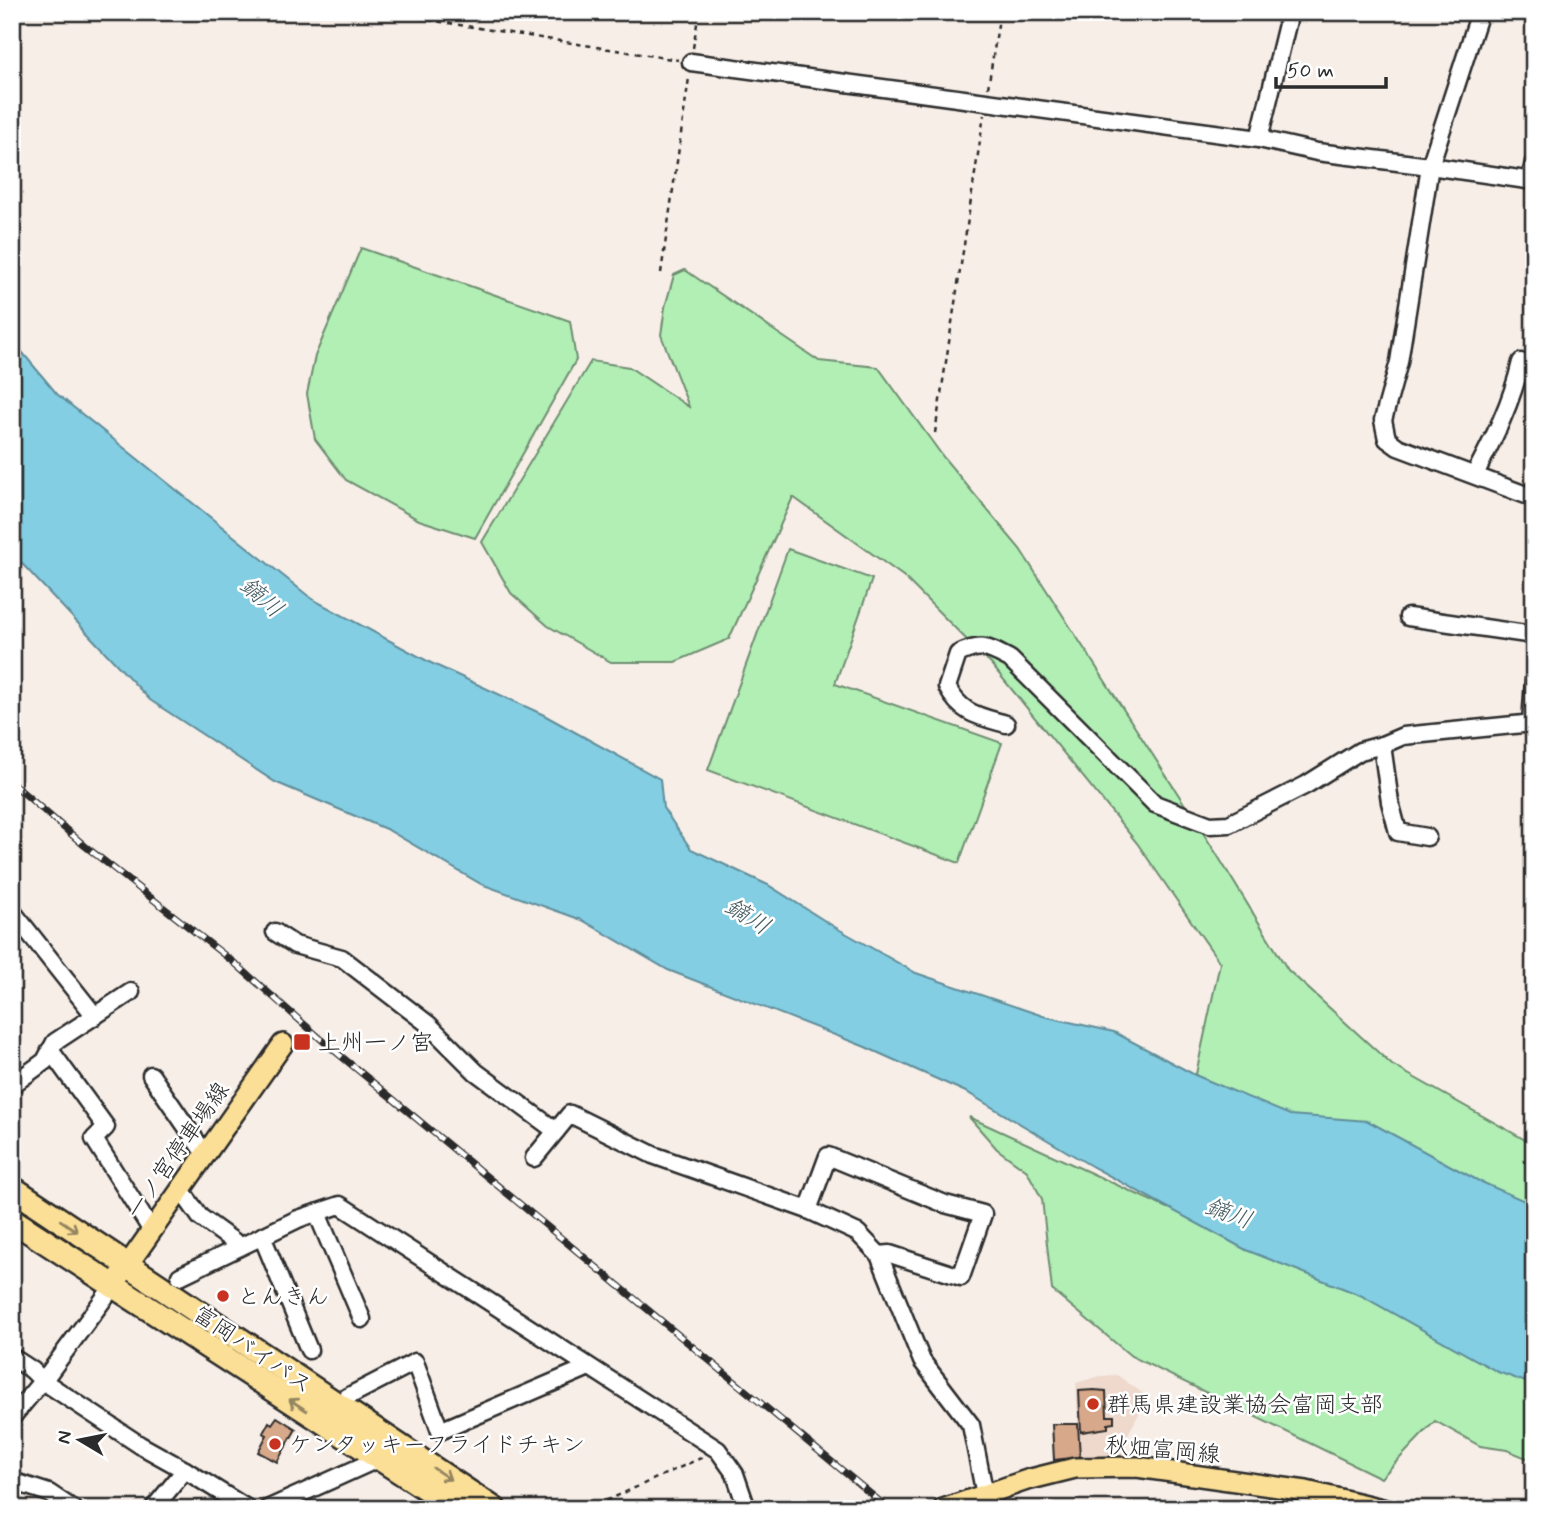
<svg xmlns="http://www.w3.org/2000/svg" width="1546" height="1521" font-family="Mynerve,'Klee One',sans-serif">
<rect width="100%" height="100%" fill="#f7eee8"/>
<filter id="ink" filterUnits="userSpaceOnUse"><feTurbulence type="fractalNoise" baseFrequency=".0143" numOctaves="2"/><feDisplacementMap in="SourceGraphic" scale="14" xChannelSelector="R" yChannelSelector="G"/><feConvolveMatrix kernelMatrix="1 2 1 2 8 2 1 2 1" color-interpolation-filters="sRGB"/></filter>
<g filter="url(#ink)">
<path fill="#eed9cc" d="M 1117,1375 L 1148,1397 L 1125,1440 L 1126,1457 L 1080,1457 L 1076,1383 L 1100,1376 Z"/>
<g fill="#b1efb5" stroke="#6e8d70" stroke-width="2">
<path d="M 361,248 L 570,321 L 576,360 L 475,538 L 419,520 L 346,480 L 315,439 L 307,394 L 315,356 Z"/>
<path d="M 685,270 L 819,361 L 878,367 L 944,458 L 1020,549 L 1216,853 L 1288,970 L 1392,1065 L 1534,1145 L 1534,1461 L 1507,1450 L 1480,1446 L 1435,1421 L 1381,1478 L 1131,1356 L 1052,1290 L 1042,1199 L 1027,1171 L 997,1149 L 969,1117 L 1167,1208 L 1220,963 L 1137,843 L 991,664 L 903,576 L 793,497 L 729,639 L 675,662 L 611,662 L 548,626 L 511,593 L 482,542 L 591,361 L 629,367 L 689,407 L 661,335 L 665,307 L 674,275 Z"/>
<path d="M 788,549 L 872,579 L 835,684 L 1002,743 L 959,863 L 708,770 Z"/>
</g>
<path fill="#83cee3" stroke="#608d99" stroke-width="2" d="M 12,340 L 57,394 L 312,599 L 431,663 L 544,715 L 660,779 L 663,808 L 691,849 L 768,885 L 833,926 L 916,973 L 1043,1016 L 1114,1032 L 1195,1075 L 1290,1115 L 1368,1121 L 1477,1180 L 1534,1205 L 1534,1385 L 1498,1372 L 1360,1295 L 1246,1250 L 1093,1167 L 968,1093 L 863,1046 L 668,970 L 582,920 L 481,884 L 388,830 L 275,782 L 150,700 L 12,553 Z"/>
<g fill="#d8a88a" stroke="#2b2b2b" stroke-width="2">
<path d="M 1094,1390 L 1106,1391 L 1107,1416 L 1114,1416 L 1114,1423 L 1108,1424 L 1108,1428 L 1081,1432 L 1079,1391 Z"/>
<path d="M 277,1417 L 296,1429 L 277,1462 L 258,1452 L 267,1435 L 263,1433 L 269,1422 L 272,1424 Z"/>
<path d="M 1052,1424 L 1078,1424 L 1080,1457 L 1054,1460 Z"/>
</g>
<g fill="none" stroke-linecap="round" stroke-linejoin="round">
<g stroke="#2b2b2b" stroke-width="21">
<g id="minor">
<path d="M 1290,12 L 1259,139 L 1317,152 L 1430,166 L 1399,362 L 1383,420 L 1387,439 L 1398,447 L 1534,498"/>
<path d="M 1480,12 L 1430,166 L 1534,181"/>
<path d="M 691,62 L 1259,139"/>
<path d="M 1530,181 L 1534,162"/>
<path d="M 1475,474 C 1494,438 1512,402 1521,362"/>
<path d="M 1408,617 L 1534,635"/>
<path d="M 1531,723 L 1534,680"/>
<path d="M 1006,724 C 978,716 961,714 947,687 L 958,654 C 982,643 987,647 1010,659 L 1155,804 L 1210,825 L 1229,824 L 1306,785 L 1360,751 L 1382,745 L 1403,736 L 1534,723"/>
<path d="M 1382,745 L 1390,802 L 1398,832 L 1427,837"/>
<path d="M 12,911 L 95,1016"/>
<path d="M 275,932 L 295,945 L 342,958 L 428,1024 L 476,1072 L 556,1131"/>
<path d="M 50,1050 L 106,1127 L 94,1139 L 152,1231"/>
<path d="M 151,1075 L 205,1154"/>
<path d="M 12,1085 L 45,1061 L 55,1042 L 131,992"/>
<path d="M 534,1158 L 570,1114 L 653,1155 L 808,1210 L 828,1156 L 945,1204 L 983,1214 L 961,1277 L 890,1254 L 879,1255"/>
<path d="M 181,1190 L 200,1217 L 240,1246"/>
<path d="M 808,1210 L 858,1233 L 879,1255 L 922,1361 L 971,1425 L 985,1495"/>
<path d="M 317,1213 L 362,1319"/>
<path d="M 262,1236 L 309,1350"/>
<path d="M 180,1276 L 298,1219 L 340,1205 L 718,1450 L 735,1474 L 747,1509"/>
<path d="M 12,1357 L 32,1370 L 43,1381 L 140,1445 L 185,1470 L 153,1509"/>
<path d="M 347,1397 L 415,1362 L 440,1431 L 589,1367"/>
<path d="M 12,1417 L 49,1373 L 114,1285"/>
<path d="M 185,1470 L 248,1509"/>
<path d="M 12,1481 L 49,1493 L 73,1509"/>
<path d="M 1306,1491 L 1307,1509"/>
<path d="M 267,1509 L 380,1458"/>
</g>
</g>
<g stroke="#2b2b2b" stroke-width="24">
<g id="major">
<path d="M 120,1276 L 283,1044"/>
<path d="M 943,1509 L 1027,1480 L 1075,1468 L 1137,1467 L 1306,1491 L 1382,1509"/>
</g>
</g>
<g stroke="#2b2b2b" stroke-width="28">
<g id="highway">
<path d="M 12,1188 L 494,1509"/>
<path d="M 12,1220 L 458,1509"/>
</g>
</g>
<g stroke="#2b2b2b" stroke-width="2.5" stroke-dasharray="5 5" stroke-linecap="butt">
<path d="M 379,12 L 678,60"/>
<path d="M 693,48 L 699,12"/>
<path d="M 988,88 L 1000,12"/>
<path d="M 661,273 L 689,78"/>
<path d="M 935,433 L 984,115"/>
<path d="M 588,1509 L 703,1457"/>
</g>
<use href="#minor" stroke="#fff" stroke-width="16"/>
<use href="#major" stroke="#fbdf96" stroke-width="19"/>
<use href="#highway" stroke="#fbdf96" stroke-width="23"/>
<g stroke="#2b2b2b" stroke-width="7">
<path id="rail" d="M 12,783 L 85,846 L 237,965 L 330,1047 L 889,1509"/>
</g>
<use href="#rail" stroke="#fff" stroke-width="4.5" stroke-dasharray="13" stroke-linecap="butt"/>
</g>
<defs><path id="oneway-shaft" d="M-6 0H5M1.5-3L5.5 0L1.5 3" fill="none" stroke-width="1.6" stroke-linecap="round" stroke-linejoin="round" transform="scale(1.75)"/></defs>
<g stroke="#938560">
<use href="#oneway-shaft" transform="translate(69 1226) rotate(34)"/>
<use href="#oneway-shaft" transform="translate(298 1405) rotate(-147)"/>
<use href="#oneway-shaft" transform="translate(442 1474) rotate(34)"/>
</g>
</g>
<g fill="#c8321e" stroke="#fff" stroke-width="2.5">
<rect x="293" y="1033" width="18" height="18" rx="3.5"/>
<circle cx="223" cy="1296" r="7"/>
<circle cx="1093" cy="1404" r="7"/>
<circle cx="275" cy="1444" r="7"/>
</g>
<g text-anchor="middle" stroke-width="5" stroke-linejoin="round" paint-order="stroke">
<g font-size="23" fill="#2b2b2b" stroke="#fff" text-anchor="start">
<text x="318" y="1050">上州一ノ宮</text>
<text x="237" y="1304">とんきん</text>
<text x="1107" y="1412">群馬県建設業協会富岡支部</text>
<text x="289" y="1452">ケンタッキーフライドチキン</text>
</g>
<g font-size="23" fill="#2b2b2b" stroke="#fff">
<text transform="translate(177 1150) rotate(-55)" y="8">一ノ宮停車場線</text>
<text transform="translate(253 1349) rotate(34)" y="8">富岡バイパス</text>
<text transform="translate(1163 1449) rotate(5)" y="8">秋畑富岡線</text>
</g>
<g font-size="24" font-style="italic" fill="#455c62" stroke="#fff">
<text transform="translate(262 597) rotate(41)" y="8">鏑川</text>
<text transform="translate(748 916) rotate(32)" y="8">鏑川</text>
<text transform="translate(1229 1213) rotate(20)" y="8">鏑川</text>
</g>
</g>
<rect width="1546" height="1521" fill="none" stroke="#fff" stroke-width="42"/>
<rect x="21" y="21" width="1504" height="1479" fill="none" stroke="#2b2b2b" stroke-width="2.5" filter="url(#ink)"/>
<g transform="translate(80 1440) rotate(280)" stroke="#ffffff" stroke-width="5" paint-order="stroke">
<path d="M0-5L12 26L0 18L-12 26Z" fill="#2b2b2b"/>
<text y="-10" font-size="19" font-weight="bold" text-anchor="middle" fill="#2b2b2b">N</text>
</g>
<path d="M1276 77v10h110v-10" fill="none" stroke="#2b2b2b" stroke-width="3.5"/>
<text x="1287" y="77" font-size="21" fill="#2b2b2b" stroke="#ffffff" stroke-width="5" paint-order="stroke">50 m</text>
</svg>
